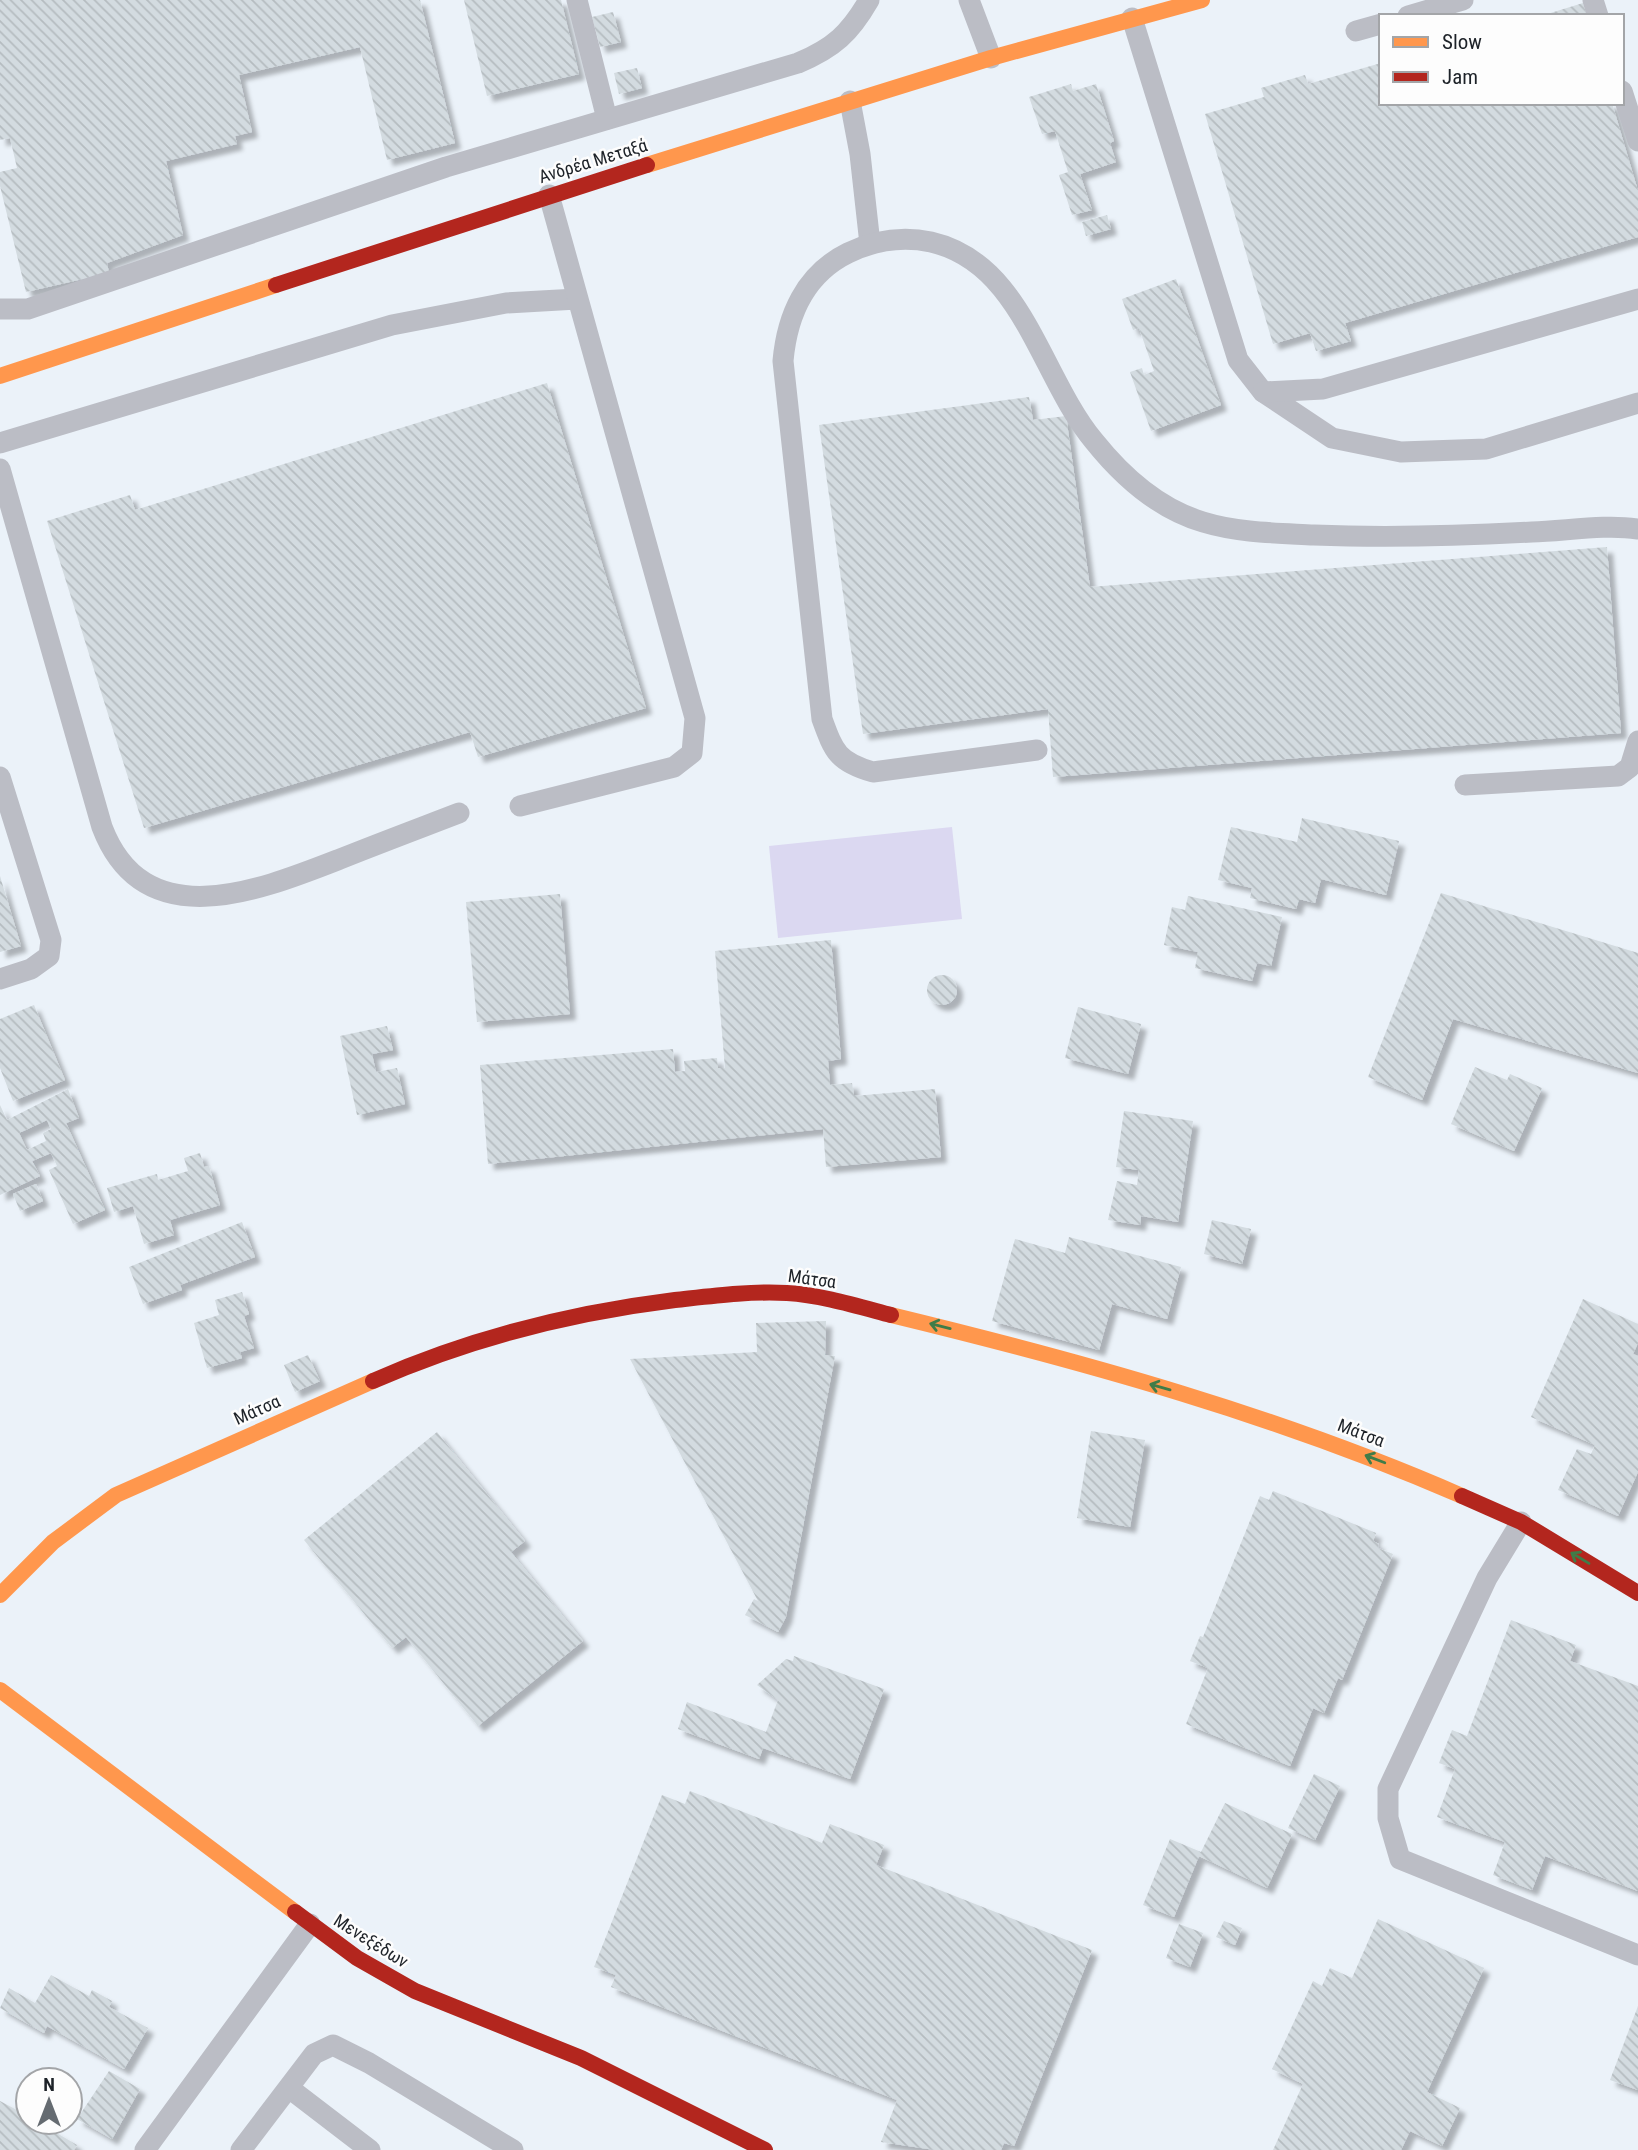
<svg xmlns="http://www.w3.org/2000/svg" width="1638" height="2150" font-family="'Roboto Condensed',sans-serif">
<defs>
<pattern id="building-back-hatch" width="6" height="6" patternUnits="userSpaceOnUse" patternTransform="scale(1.75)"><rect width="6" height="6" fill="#d3dbe0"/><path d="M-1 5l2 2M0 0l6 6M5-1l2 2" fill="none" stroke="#b5bcc0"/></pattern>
<filter id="shadow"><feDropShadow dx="6" dy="6" stdDeviation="2" flood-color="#0004"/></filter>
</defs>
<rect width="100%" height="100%" fill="#ebf2f9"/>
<path fill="#dbd8f1" d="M 952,827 L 962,919 L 778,938 L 769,846 Z"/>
<g fill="url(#building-back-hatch)" fill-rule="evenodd" filter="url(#shadow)">
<path d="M 0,0 L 420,0 L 455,143 L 387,160 L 360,47 L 239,75 L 252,132 L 235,136 L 237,144 L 166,161 L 183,235 L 107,263 L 109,273 L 26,292 L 0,186 L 0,172 L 17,168 L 10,138 L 0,140 Z"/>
<path d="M 464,0 L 561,0 L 579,74 L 487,96 Z"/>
<path d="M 1583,3 L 1587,16 L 1544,16 L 1544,15 Z"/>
<path d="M 613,12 L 621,42 L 600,47 L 592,17 Z"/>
<path d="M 1381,63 L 1381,103 L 1612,103 L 1638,191 L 1638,237 L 1345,323 L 1351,341 L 1316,351 L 1310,333 L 1273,344 L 1205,114 L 1264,97 L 1261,88 L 1305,75 L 1308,84 Z"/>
<path d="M 637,68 L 642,88 L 619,94 L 614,73 Z"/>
<path d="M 1071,84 L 1073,91 L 1096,84 L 1114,141 L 1110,143 L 1116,162 L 1080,174 L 1092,210 L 1072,215 L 1059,175 L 1068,172 L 1055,131 L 1042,134 L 1029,97 Z"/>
<path d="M 1107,215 L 1111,229 L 1086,236 L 1082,222 Z"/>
<path d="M 1176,279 L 1221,405 L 1151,431 L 1130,372 L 1142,368 L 1144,375 L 1154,371 L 1139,328 L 1133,330 L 1122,299 Z"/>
<path d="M 547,383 L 646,708 L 478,757 L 470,732 L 144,828 L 47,521 L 130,495 L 135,510 Z"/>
<path d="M 1029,397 L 1033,420 L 1066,416 L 1090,587 L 1607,547 L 1621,733 L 1053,777 L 1048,709 L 863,734 L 819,425 Z"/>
<path d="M 1302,818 L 1399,841 L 1386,895 L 1321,879 L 1315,903 L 1299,899 L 1296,909 L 1250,898 L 1252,888 L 1218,880 L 1231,827 L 1297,842 Z"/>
<path d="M 0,876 L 21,946 L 0,952 Z"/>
<path d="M 1441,893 L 1638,953 L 1638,1073 L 1453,1019 L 1422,1100 L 1368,1077 Z"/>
<path d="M 560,894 L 570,1014 L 477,1022 L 466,902 Z"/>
<path d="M 1188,896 L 1282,917 L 1271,966 L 1257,963 L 1252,981 L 1195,968 L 1198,952 L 1164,945 L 1172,907 L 1185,910 Z"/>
<path d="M 831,940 L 841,1059 L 828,1061 L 830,1085 L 852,1083 L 854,1096 L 935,1089 L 941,1157 L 826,1167 L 823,1129 L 488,1164 L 480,1065 L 673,1049 L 675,1072 L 685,1071 L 684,1061 L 717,1058 L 718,1068 L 725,1068 L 715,951 Z"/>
<circle cx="942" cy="990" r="15"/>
<path d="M 34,1005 L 65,1080 L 13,1101 L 0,1068 L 0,1019 Z"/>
<path d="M 1078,1007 L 1141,1024 L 1128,1074 L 1065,1058 Z"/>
<path d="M 387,1026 L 393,1050 L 372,1054 L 376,1072 L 397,1068 L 405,1104 L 357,1115 L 340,1036 Z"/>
<path d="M 1475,1067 L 1507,1080 L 1510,1074 L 1542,1088 L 1514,1151 L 1451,1124 Z"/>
<path d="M 68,1089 L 79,1118 L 66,1123 L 105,1210 L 73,1224 L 49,1170 L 57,1166 L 51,1153 L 32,1161 L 40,1176 L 0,1195 L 0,1105 L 7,1120 ZM 47,1120 L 51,1129 L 43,1133 L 46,1141 L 27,1150 L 19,1133 Z"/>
<path d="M 1124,1111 L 1193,1121 L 1178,1222 L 1141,1216 L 1140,1225 L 1108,1220 L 1117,1181 L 1137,1185 L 1139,1170 L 1116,1167 Z"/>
<path d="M 200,1153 L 204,1167 L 209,1166 L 220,1205 L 170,1220 L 174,1235 L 144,1244 L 133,1206 L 114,1212 L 107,1188 L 157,1174 L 158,1180 L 188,1171 L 184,1158 Z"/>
<path d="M 36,1184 L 43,1201 L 20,1211 L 13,1194 Z"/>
<path d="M 1212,1220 L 1251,1229 L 1242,1264 L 1204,1254 Z"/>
<path d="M 242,1222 L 255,1257 L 180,1285 L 182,1290 L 143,1304 L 129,1267 Z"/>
<path d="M 1069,1237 L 1181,1267 L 1167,1319 L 1112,1304 L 1099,1350 L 992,1321 L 1015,1239 L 1065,1253 Z"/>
<path d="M 242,1292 L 249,1314 L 244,1316 L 254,1348 L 240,1352 L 242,1358 L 207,1368 L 194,1323 L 219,1315 L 215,1300 Z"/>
<path d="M 1583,1299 L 1638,1324 L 1638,1343 L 1633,1354 L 1638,1356 L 1638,1472 L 1618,1516 L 1558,1490 L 1577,1449 L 1591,1454 L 1595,1445 L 1531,1417 Z"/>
<path d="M 826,1321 L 825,1355 L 835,1356 L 786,1617 L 778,1632 L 745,1615 L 754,1599 L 758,1601 L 630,1359 L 757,1352 L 756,1323 Z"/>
<path d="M 308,1355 L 320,1381 L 295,1392 L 284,1365 Z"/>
<path d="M 1091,1431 L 1145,1440 L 1130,1527 L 1077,1518 Z"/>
<path d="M 437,1432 L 525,1541 L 511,1552 L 583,1641 L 478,1726 L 406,1637 L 392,1648 L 304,1540 Z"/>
<path d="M 1273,1491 L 1376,1533 L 1373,1541 L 1379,1544 L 1378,1548 L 1393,1554 L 1342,1680 L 1338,1678 L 1324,1713 L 1313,1708 L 1290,1766 L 1186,1724 L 1208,1668 L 1190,1661 L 1200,1636 L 1203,1637 L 1260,1496 L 1269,1500 Z"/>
<path d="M 1511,1620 L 1576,1645 L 1570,1661 L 1638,1686 L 1638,1891 L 1545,1856 L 1532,1890 L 1493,1875 L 1505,1842 L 1437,1817 L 1455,1769 L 1439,1763 L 1452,1730 L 1467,1736 Z"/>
<path d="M 794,1656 L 884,1689 L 850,1779 L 763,1748 L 759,1759 L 678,1729 L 687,1702 L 766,1732 L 778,1700 L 757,1685 L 786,1659 L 793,1661 Z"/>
<path d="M 1314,1774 L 1340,1786 L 1315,1840 L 1288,1828 Z"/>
<path d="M 690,1791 L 822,1843 L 830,1824 L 884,1845 L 876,1865 L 1092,1950 L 1014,2146 L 1004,2143 L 1001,2150 L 935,2150 L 881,2142 L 897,2100 L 611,1987 L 616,1975 L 594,1967 L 662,1795 L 685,1804 Z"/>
<path d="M 1225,1803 L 1292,1834 L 1267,1888 L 1199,1856 L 1174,1917 L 1143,1905 L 1170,1839 L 1201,1852 Z"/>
<path d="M 1378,1919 L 1484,1968 L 1427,2092 L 1460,2108 L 1442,2146 L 1410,2131 L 1401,2150 L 1273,2150 L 1303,2084 L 1272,2069 L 1313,1981 L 1322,1986 L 1330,1968 L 1352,1978 Z"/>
<path d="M 1224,1921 L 1242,1928 L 1235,1945 L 1216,1937 Z"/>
<path d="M 1179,1924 L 1203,1933 L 1190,1967 L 1166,1958 Z"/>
<path d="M 51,1975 L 89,1996 L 92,1990 L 112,2001 L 109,2007 L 148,2028 L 124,2069 L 47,2026 L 44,2033 L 0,2008 L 9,1988 L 35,2003 Z"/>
<path d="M 1638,2006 L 1638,2090 L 1610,2080 Z"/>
<path d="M 109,2071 L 140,2089 L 112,2139 L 77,2119 Z"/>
<path d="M 0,2101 L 28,2116 L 28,2122 L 38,2122 L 77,2145 L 74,2150 L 0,2150 Z"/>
</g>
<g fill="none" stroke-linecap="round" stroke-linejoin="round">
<g stroke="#bbbdc5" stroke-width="21">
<path d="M 577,0 L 607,119"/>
<path d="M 969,0 L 991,58"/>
<path d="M 1593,0 L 1598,16"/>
<path d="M 1408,16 L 1463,0"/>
<path d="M 1132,18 L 1238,360 L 1263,392 L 1332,438 L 1401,452 L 1486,449 L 1638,403"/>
<path d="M 1356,31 L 1381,24"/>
<path d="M 1622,91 L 1638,141"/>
<path d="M 850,101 L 860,154 L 870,244"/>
<path d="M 0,309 L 28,309 L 446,167 L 798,63 C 834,48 850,33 869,0"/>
<path d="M 1263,392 L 1323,389 L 1638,299"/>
<path d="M 0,443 L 392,325 L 506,303 L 577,299"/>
<path d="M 0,469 L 102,827 C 144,937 258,891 340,859 C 380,843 420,828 459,813"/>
<path d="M 1037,750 L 873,772 C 838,762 834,752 822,719 L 783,361 C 787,316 805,274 848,253 C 875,240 902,236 931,242 C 1023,263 1040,376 1094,441 C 1122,476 1159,509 1203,522 C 1239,533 1277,533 1314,535 C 1387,538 1459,536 1532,532 C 1566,531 1605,524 1638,529"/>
<path d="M 0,777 L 51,940 L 49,956 L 31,969 L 0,979"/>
<path d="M 1465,785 L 1618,776 L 1630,767 L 1638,741"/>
<path d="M 520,806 L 674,767 L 692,753 L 695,718 L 549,195"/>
<path d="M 1521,1522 L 1487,1578 L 1388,1789 L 1388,1818 L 1400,1859 L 1638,1955"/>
<path d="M 289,2088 L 370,2150"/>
<path d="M 145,2150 L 310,1924"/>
<path d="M 241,2150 L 314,2054 L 333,2045 L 369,2063 L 513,2150"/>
</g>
<g stroke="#ff974d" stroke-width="16">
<path d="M 647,165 L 991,58 L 1202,0"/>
<path d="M 0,376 L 276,285"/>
<path d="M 891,1315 C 1085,1362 1279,1416 1462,1496"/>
<path d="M 0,1595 L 53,1542 L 116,1495 L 373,1381"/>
<path d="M 0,1690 L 295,1912"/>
</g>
<g stroke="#b3261e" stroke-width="16">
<path d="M 276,285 L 647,165"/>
<path d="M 373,1381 C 470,1338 570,1313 675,1300 C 712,1296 749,1291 787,1293 C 821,1295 857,1306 891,1315"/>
<path d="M 1462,1496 L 1521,1522 L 1638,1593"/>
<path d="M 295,1912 L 357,1958 L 415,1991 L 581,2058 L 765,2150"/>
</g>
</g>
<defs><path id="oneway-shaft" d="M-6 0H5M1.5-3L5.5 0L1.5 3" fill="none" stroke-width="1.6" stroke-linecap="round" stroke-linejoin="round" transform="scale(1.75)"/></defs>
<g stroke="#407c48">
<use href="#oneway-shaft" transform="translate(940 1326) rotate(-166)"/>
<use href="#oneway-shaft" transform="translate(1160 1387) rotate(-164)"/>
<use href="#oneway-shaft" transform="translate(1375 1459) rotate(-159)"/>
<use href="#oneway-shaft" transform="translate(1580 1558) rotate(-149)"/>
</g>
<g text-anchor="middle" stroke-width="5" stroke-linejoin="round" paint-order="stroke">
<g font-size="18" fill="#1d2228" stroke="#fdfdfd">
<text transform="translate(593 161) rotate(-17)" y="6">Ανδρέα Μεταξά</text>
<text transform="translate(812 1279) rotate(8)" y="6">Μάτσα</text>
<text transform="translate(257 1410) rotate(-24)" y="6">Μάτσα</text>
<text transform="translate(1361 1433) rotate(21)" y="6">Μάτσα</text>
<text transform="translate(371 1941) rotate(32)" y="6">Μενεξέδων</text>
</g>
</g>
<rect x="1379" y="14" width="245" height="91" fill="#fdfdfd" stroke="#a3a5a8" stroke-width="2"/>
<rect x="1393" y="37" width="35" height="10" fill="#ff974d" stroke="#a3a5a8" stroke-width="2"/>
<text x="1442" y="49" font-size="21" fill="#1d2228">Slow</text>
<rect x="1393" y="72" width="35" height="10" fill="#b3261e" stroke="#a3a5a8" stroke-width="2"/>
<text x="1442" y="84" font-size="21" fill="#1d2228">Jam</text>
<g transform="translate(49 2101)"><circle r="33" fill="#fdfdfd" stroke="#a3a5a8" stroke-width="2"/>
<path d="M0-5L12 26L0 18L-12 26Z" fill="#656b71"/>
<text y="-10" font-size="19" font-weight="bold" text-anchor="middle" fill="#1d2228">N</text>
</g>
</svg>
